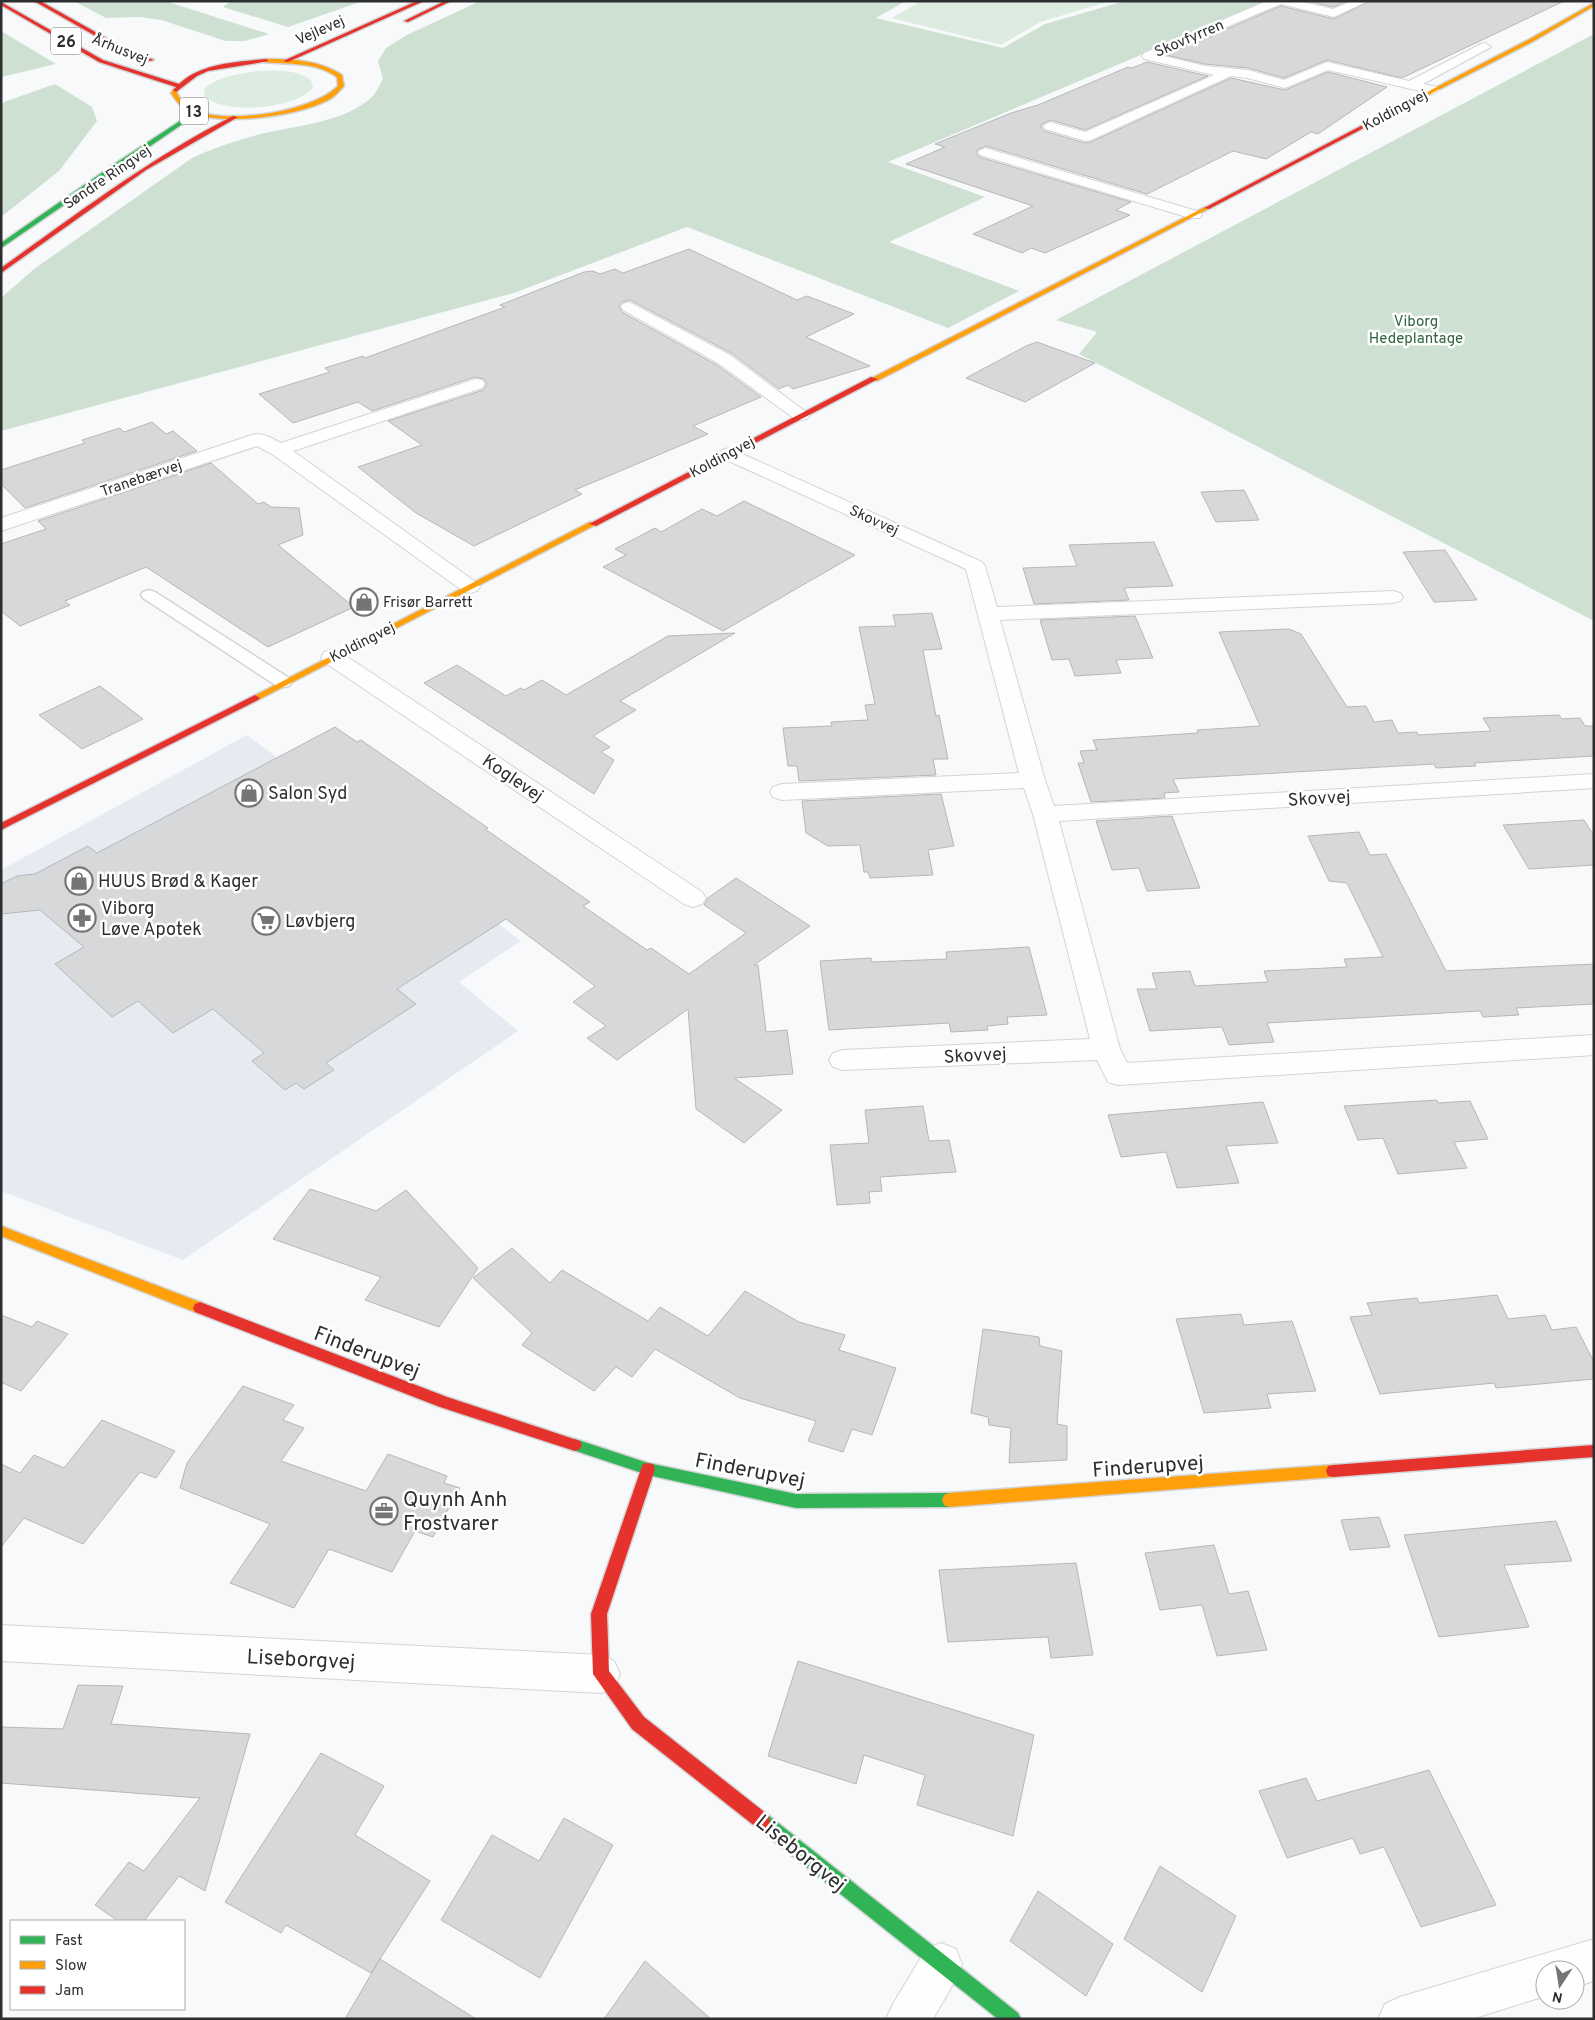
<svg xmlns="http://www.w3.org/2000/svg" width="1595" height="2020" font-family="Overpass,sans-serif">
<rect width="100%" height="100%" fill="#f8f9fb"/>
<path fill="#e7eaf0" d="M 247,735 L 521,941 L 459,982 L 518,1031 L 183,1260 L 1,1191 L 1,870 Z"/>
<g fill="#dcece1">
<path d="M 922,1 L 1111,1 L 1040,22 L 1001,45 L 891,18 Z"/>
<path d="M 257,71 C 275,70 296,69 311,80 L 313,88 C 295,109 226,115 205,97 L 204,89 C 218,76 239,74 257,71 Z"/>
</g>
<g fill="#cde0d2">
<path d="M 74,1 L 165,1 L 269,34 L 245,41 L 226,41 L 161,20 L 140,17 L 106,18 Z"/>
<path d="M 231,1 L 363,1 L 288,27 L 223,7 Z"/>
<path d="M 480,1 L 906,1 L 876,18 L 1003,48 L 1045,24 L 1125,1 L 1268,1 L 888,162 L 985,197 L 889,242 L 1019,291 L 948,328 L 687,227 L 514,293 L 1,431 L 1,298 L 34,269 L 192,158 C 214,148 237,140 261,134 C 297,125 345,123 373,96 C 377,91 380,84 383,79 L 378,61 L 386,48 L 407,35 Z"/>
<path d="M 1,31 L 56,64 L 1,77 Z"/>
<path d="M 1594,34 L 1594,621 L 1079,354 L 1097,332 L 1056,320 Z"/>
<path d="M 55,84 L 92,107 L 97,121 L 59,171 L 1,217 L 1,107 L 4,102 Z"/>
</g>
<g fill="#d7d8d9" stroke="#b6b7b8">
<path d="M 1308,1 L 1347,1 L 1333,7 Z"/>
<path d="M 1370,1 L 1564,1 L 1402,78 L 1327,60 L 1284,78 L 1248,68 L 1205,64 L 1166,55 L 1281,6 L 1334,19 Z"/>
<path d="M 1147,62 L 1208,76 L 1085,130 L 1051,120 L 1042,124 L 1041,127 L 1044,131 L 1085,143 L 1091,142 L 1231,78 L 1285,90 L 1328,72 L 1387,87 L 1318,134 L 1311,132 L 1266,159 L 1233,151 L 1147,194 L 986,146 L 977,150 L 976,153 L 979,157 L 1131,202 L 1116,210 L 1130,215 L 1045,253 L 1031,248 L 1022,253 L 973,234 L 1033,206 L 906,164 L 945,147 L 935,144 L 1011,113 L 1038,105 L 1128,67 L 1132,68 Z"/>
<path d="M 689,249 L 797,300 L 807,296 L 854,314 L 806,337 L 870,366 L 793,389 L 788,385 L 779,389 L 731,353 L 630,300 L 622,302 L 619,306 L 622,312 L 717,365 L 761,397 L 693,426 L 708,434 L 575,490 L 582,494 L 474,546 L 416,513 L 358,467 L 422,445 L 388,421 L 483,390 L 487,384 L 484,379 L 475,377 L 372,411 L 358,402 L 293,423 L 259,394 L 330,372 L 325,368 L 363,356 L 365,358 L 505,307 L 500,305 L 584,272 L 593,271 L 600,274 L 615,269 L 623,273 Z"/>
<path d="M 1037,342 L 1095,363 L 1025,402 L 966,378 L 1026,346 Z"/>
<path d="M 152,422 L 166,434 L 173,431 L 197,451 L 25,508 L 1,484 L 1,470 L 85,443 L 82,440 L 120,428 L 124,432 Z"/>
<path d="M 211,463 L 258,504 L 264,502 L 271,507 L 299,508 L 303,535 L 278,545 L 354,607 L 268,647 L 146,567 L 65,601 L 70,605 L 20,626 L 1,611 L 1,544 L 46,529 L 38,521 Z"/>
<path d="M 1244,490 L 1259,520 L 1216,522 L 1201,492 Z"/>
<path d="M 744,501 L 855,555 L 723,631 L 603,567 L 626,555 L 615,549 L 655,528 L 661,532 L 702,509 L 717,516 Z"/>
<path d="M 1154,542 L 1173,586 L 1124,588 L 1129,600 L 1034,604 L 1023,568 L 1077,566 L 1069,545 Z"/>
<path d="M 1445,550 L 1477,600 L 1434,602 L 1403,552 Z"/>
<path d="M 932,613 L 942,649 L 923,650 L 936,716 L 939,715 L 948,759 L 933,759 L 936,775 L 799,781 L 797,766 L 788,766 L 783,728 L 832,726 L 831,722 L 868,720 L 865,705 L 875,704 L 859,627 L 896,626 L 893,615 Z"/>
<path d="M 1135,616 L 1153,658 L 1116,660 L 1121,673 L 1075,676 L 1069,659 L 1052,660 L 1040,620 Z"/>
<path d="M 1289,629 L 1301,634 L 1347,707 L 1366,706 L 1374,722 L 1392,720 L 1398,733 L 1417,732 L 1418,735 L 1491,731 L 1483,718 L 1559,715 L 1562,719 L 1580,718 L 1585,726 L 1594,726 L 1594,756 L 1474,763 L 1476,766 L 1436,768 L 1434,764 L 1173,779 L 1179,792 L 1164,793 L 1165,798 L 1091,802 L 1078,763 L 1084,763 L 1080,751 L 1097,750 L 1093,740 L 1198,733 L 1197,730 L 1260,726 L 1219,632 Z"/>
<path d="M 735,633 L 620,701 L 636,710 L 593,736 L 610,747 L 601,752 L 614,760 L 594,794 L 424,683 L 457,665 L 506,696 L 521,688 L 524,690 L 542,680 L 566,695 L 668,636 Z"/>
<path d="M 100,686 L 143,719 L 82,749 L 39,715 Z"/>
<path d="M 335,727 L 357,742 L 361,740 L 488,828 L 485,829 L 590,902 L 583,906 L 647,950 L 651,948 L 689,974 L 746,933 L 704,905 L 708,898 L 736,878 L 810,926 L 754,965 L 758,965 L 766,1032 L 787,1030 L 793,1074 L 734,1078 L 782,1110 L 744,1143 L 696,1109 L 688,1009 L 617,1060 L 587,1038 L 606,1026 L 573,1002 L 595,986 L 506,919 L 397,989 L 416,1004 L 326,1063 L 334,1070 L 304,1089 L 296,1083 L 285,1090 L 252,1061 L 264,1053 L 213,1009 L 173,1033 L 138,1001 L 112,1017 L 55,964 L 84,947 L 40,910 L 1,914 L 1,884 L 17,876 L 35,874 L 88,846 L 97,853 Z"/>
<path d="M 941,794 L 954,846 L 928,850 L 933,875 L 870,878 L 868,872 L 864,872 L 860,845 L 828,846 L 806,833 L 802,801 Z"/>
<path d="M 1172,816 L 1200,888 L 1147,891 L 1139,868 L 1112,870 L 1096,821 Z"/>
<path d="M 1584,820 L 1594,836 L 1594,865 L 1529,869 L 1503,825 Z"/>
<path d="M 1359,832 L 1370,855 L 1386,854 L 1446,971 L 1594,964 L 1594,1004 L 1516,1008 L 1519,1015 L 1483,1017 L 1480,1011 L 1267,1023 L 1274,1042 L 1229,1045 L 1222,1027 L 1150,1031 L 1137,989 L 1157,989 L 1152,973 L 1190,971 L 1195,986 L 1268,982 L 1264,971 L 1347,967 L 1344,959 L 1383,957 L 1347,883 L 1329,881 L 1308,836 Z"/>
<path d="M 1029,947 L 1047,1015 L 1007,1017 L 1008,1024 L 987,1026 L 988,1030 L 951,1032 L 949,1023 L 829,1030 L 820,961 L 871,958 L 872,962 L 947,959 L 946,952 Z"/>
<path d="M 1437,1100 L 1438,1103 L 1470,1101 L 1488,1139 L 1454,1142 L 1467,1168 L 1398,1174 L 1383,1138 L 1358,1140 L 1344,1106 Z"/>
<path d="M 1263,1102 L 1278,1143 L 1226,1146 L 1239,1183 L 1177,1188 L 1166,1152 L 1121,1157 L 1108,1115 Z"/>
<path d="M 923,1106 L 929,1141 L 949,1140 L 956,1172 L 880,1177 L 882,1191 L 869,1192 L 870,1203 L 837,1205 L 830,1145 L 869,1143 L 865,1110 Z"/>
<path d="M 310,1189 L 376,1211 L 406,1190 L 478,1268 L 439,1327 L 365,1300 L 381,1277 L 273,1239 Z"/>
<path d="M 512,1248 L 550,1283 L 562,1270 L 648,1321 L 660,1307 L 708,1336 L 745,1291 L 799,1322 L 845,1335 L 839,1350 L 896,1368 L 872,1435 L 852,1429 L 843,1452 L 808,1441 L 816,1421 L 740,1398 L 655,1349 L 632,1377 L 616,1367 L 594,1391 L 522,1345 L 532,1333 L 473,1278 Z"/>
<path d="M 1497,1295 L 1508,1319 L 1545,1315 L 1552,1330 L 1576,1327 L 1594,1362 L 1594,1379 L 1496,1388 L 1494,1383 L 1380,1394 L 1350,1317 L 1372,1315 L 1367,1303 L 1417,1298 L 1419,1303 Z"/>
<path d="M 1241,1314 L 1244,1325 L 1292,1321 L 1316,1391 L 1267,1394 L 1271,1408 L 1204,1413 L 1176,1319 Z"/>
<path d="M 1,1315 L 32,1327 L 37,1321 L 68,1334 L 21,1391 L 1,1382 Z"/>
<path d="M 983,1329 L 1039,1337 L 1040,1346 L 1062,1351 L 1057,1424 L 1067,1426 L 1067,1460 L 1009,1463 L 1011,1428 L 989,1425 L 988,1417 L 971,1413 Z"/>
<path d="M 243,1386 L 294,1405 L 283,1420 L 304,1428 L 281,1461 L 366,1491 L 388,1454 L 447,1476 L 444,1483 L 460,1488 L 433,1537 L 415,1531 L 392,1572 L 329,1549 L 294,1608 L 230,1583 L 270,1524 L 180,1488 L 187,1463 Z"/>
<path d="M 102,1420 L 175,1451 L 156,1478 L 140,1472 L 83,1544 L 24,1518 L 1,1547 L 1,1464 L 20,1473 L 34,1455 L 64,1468 Z"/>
<path d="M 1379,1517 L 1390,1547 L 1350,1550 L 1341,1520 Z"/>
<path d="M 1556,1521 L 1572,1561 L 1504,1565 L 1529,1627 L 1439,1637 L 1404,1535 Z"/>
<path d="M 1214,1545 L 1229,1594 L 1248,1591 L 1267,1650 L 1217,1656 L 1202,1605 L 1160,1610 L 1145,1553 Z"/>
<path d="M 1076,1563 L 1093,1655 L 1051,1658 L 1048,1637 L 948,1642 L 939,1570 Z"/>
<path d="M 798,1661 L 1034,1735 L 1013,1836 L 917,1805 L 925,1775 L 864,1755 L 856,1784 L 768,1756 Z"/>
<path d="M 78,1685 L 123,1686 L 111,1724 L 250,1734 L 205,1891 L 179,1876 L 144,1921 L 118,1921 L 95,1905 L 129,1862 L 144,1871 L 200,1798 L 1,1783 L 1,1727 L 63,1729 Z"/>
<path d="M 321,1753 L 384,1786 L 355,1835 L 430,1881 L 371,1973 L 286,1925 L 281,1933 L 225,1902 Z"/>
<path d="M 1429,1770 L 1496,1905 L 1421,1927 L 1384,1847 L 1360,1854 L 1353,1838 L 1287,1858 L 1259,1791 L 1306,1778 L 1317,1801 Z"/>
<path d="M 564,1818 L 613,1845 L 540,1978 L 441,1920 L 492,1835 L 539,1861 Z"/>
<path d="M 1160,1866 L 1236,1916 L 1202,1992 L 1124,1939 Z"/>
<path d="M 1038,1891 L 1113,1944 L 1086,1996 L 1010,1941 Z"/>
<path d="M 380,1959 L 476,2019 L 345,2019 Z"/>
<path d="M 645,1961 L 711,2019 L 604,2019 Z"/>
</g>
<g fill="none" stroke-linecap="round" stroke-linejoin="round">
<g stroke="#d3d4d5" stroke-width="3">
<path id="lane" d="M 149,590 L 155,592 L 289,678 L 292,682 L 289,686 L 283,687 L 277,686 L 143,598 L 141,595 L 143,592 Z"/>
</g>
<g stroke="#d3d4d5" stroke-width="2">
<g id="street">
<path d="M 1267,1 L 1298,1 L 1333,9 L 1352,1 L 1368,1 L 1334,17 L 1281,4 L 1160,55 L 1205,66 L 1248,70 L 1284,80 L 1327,62 L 1409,81 L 1481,44 L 1485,43 L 1491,47 L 1423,84 L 1438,87 L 1440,90 L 1433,94 L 1328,70 L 1285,88 L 1247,78 L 1231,76 L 1091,140 L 1086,141 L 1045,129 L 1043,126 L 1050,122 L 1085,132 L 1214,75 L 1144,59 L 1142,56 L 1144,53 Z"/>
<path d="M 985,148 L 1200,212 L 1202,215 L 1200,218 L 1190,218 L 980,155 L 978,152 Z"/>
<path d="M 629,302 L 730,355 L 810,415 L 807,419 L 801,420 L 795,419 L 718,363 L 623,310 L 621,307 L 623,304 Z"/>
<path d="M 476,379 L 482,380 L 485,384 L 482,388 L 293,451 L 477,583 L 480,587 L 477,591 L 470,593 L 463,591 L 272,454 L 257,446 L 1,531 L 1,518 L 252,435 C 264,432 271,438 281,443 Z"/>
<path d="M 729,448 L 982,562 L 985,566 L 997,607 L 1393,591 L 1400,593 L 1403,597 L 1400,601 L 1393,603 L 1000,620 L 1045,780 L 1054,806 L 1594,774 L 1594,788 L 1059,821 L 1120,1049 L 1127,1063 L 1594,1035 L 1594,1055 L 1118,1085 L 1108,1082 L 1097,1060 L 843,1070 L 833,1067 L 829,1060 L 833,1053 L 843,1050 L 1090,1039 L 1033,814 L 1024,788 L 782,800 L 773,797 L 770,792 L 773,787 L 782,784 L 1019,773 L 966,569 L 722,458 L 720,454 L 722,450 Z"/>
<path d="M 332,650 L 340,652 L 702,892 L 706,898 L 702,904 L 693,907 L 684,904 L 324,662 L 321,657 L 324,652 Z"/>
<path d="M 1,1625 L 601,1655 L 614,1661 L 620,1674 L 614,1687 L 601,1693 L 1,1661 Z"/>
<path d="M 1594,1939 L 1594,1981 L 1575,1987 L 1575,1970 L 1545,1970 L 1545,1996 L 1472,2019 L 1378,2019 L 1385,2004 L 1400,1997 Z"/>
<path d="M 941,1943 L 956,1949 L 962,1964 L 956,1979 L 933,2019 L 886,2019 L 893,2004 L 926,1949 Z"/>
</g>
</g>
<g stroke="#d3d4d5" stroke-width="3">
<g id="fast">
<path d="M 192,110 L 197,111 L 184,123 L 1,248 L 1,243 L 113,165 L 180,121 Z"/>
<path d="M 575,1439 L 648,1463 L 796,1494 L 949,1493 L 954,1495 L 956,1500 L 954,1505 L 949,1507 L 796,1508 L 648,1475 L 570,1449 L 568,1445 L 570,1441 Z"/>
<path d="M 762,1813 L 768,1815 L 1018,2013 L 1021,2019 L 998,2019 L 756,1827 L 754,1821 L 756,1815 Z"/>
</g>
</g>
<g stroke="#d3d4d5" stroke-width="3">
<g id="slow">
<path d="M 1594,3 L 1594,6 L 1532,42 L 1403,108 L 1398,107 L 1528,40 Z"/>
<path d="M 266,59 C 293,59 319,60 342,75 L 344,86 C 340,90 337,94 333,97 C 306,116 219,127 190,112 C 181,108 176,101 171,93 L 174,89 L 178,89 L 177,93 C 181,101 187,108 196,111 C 230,124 312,112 338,86 L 337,77 C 314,61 290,65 264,62 Z"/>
<path d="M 1205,207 L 1210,208 L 877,381 L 870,379 Z"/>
<path d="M 590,522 L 597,524 L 258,700 L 255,701 L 250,698 Z"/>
<path d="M 1,1226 L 205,1304 L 207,1308 L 205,1312 L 200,1314 L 1,1236 Z"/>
<path d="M 1333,1465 L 1338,1466 L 1340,1471 L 1338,1476 L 1333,1477 L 949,1507 L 944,1505 L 942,1500 L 944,1495 L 949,1493 Z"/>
</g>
</g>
<g stroke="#d3d4d5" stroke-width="3">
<g id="jam">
<path d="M 34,1 L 40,1 L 124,48 L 154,60 L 149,61 L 120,50 Z"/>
<path d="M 417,1 L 424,1 L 288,62 L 283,61 Z"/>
<path d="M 445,1 L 451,1 L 408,22 L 404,21 Z"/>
<path d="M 1,2 L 103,60 L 179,84 C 201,63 236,62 266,59 L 269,61 L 208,71 L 197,76 L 176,92 L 173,90 L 176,87 L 99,62 L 1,5 Z"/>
<path d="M 1399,106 L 1404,107 L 1209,209 L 1204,208 Z"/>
<path d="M 233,116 L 238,117 L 146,170 L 1,273 L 1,268 C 77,214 150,158 233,116 Z"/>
<path d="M 871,377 L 878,379 L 596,526 L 589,524 Z"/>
<path d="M 255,695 L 260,698 L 258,700 L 1,830 L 1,823 Z"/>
<path d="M 200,1302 L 447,1397 L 580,1441 L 582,1445 L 580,1449 L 575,1451 L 440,1407 L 195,1312 L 193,1308 L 195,1304 Z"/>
<path d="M 1594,1445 L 1594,1457 L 1333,1477 L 1328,1476 L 1326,1471 L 1328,1466 L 1333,1465 Z"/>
<path d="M 648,1463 L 653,1464 L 655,1469 L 607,1614 L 609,1671 L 644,1717 L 768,1815 L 770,1821 L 768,1827 L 762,1829 L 756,1827 L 632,1729 L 593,1674 L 591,1614 L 641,1469 L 643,1464 Z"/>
</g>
</g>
<use href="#lane" fill="#fefefe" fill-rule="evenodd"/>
<use href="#street" fill="#fefefe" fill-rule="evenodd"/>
<use href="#fast" fill="#30b455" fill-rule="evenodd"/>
<use href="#slow" fill="#ff9f0a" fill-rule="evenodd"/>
<use href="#jam" fill="#e5322d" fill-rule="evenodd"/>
</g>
<defs>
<g id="shop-ring" transform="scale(1.4375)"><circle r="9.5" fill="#fff" stroke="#747576" stroke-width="1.5"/><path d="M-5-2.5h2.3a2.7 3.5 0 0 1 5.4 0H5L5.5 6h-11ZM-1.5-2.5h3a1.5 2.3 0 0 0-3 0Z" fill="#747576"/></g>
<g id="pharmacy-ring" transform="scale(1.4375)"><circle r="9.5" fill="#fff" stroke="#747576" stroke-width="1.5"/><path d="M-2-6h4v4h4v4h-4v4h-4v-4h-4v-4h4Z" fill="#747576"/></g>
<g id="supermarket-ring" transform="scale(1.4375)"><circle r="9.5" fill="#fff" stroke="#747576" stroke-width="1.5"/><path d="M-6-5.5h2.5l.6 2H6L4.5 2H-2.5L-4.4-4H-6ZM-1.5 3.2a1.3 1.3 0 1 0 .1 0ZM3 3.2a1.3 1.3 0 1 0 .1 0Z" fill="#747576"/></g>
<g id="office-ring" transform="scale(1.4375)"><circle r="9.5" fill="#fff" stroke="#747576" stroke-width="1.5"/><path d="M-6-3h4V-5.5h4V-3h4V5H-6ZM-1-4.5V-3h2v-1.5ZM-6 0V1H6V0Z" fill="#747576"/></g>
</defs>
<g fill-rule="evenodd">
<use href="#shop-ring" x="364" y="602"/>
<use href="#shop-ring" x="249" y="793"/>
<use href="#shop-ring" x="79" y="881"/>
<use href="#pharmacy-ring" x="82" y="918"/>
<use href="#supermarket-ring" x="266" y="921"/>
<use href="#office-ring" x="384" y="1511"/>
</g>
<g text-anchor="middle" stroke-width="5" stroke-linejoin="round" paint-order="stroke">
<g font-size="15" fill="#2d2e2f" stroke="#fff">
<text transform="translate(320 30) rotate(-24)" y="5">Vejlevej</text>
<text transform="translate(1189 38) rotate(-23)" y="5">Skovfyrren</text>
<text transform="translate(120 49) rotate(22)" y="5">Århusvej</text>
<text transform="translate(1395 110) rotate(-28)" y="5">Koldingvej</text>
<text transform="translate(107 177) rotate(-34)" y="5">Søndre Ringvej</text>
<text transform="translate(722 457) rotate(-28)" y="5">Koldingvej</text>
<text transform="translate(141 478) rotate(-19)" y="5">Tranebærvej</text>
<text transform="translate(874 520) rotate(25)" y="5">Skovvej</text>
<text transform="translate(362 642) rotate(-27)" y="5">Koldingvej</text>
</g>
<g font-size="15" fill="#2e623e" stroke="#fff">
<text x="1416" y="326">Viborg<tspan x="1416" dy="17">Hedeplantage</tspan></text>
</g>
<g font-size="15" fill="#2d2e2f" stroke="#fff" text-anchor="start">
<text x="383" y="607">Frisør Barrett</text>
</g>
<g fill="#fff" stroke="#6c6d6d" stroke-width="1">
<rect x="51" y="27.5" width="30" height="27" rx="4"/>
<rect x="180" y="97.5" width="28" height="27" rx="4"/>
</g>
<g font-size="16" font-weight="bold" fill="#2d2e2f">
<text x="66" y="47">26</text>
<text x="194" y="117">13</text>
</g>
<g font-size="18" fill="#2d2e2f" stroke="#fff">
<text transform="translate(513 778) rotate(34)" y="6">Koglevej</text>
<text transform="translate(1319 798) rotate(-3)" y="6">Skovvej</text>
<text transform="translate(975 1055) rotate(-3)" y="6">Skovvej</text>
</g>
<g font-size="18" fill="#2d2e2f" stroke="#fff" text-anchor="start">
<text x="268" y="799">Salon Syd</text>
<text x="98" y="887">HUUS Brød &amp; Kager</text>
<text x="101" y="914">Viborg<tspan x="101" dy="21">Løve Apotek</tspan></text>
<text x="285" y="927">Løvbjerg</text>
</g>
<g font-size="21" fill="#2d2e2f" stroke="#fff">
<text transform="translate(367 1352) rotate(21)" y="7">Finderupvej</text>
<text transform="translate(1148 1466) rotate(-4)" y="7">Finderupvej</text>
<text transform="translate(750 1470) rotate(11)" y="7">Finderupvej</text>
<text transform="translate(301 1659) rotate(3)" y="7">Liseborgvej</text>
<text transform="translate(801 1853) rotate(39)" y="7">Liseborgvej</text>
</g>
<g font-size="21" fill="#2d2e2f" stroke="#fff" text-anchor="start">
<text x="403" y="1506">Quynh Anh<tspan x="403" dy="24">Frostvarer</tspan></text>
</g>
</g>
<rect width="1595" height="2020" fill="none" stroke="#2d2e2f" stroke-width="5"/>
<rect x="10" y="1920" width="175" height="90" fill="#ffffff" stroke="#ababac"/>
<rect x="20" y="1936" width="25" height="8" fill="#30b455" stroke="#ababac"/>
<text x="55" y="1945" font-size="15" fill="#2d2e2f">Fast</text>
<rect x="20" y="1961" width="25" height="8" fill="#ff9f0a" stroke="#ababac"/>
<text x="55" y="1970" font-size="15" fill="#2d2e2f">Slow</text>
<rect x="20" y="1986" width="25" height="8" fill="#e5322d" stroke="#ababac"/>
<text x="55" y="1995" font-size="15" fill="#2d2e2f">Jam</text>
<g transform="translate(1560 1985) rotate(192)"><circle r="24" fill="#ffffff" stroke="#ababac"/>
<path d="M0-4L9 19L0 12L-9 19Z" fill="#747576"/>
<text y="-8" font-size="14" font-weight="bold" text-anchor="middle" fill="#2d2e2f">N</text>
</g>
</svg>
